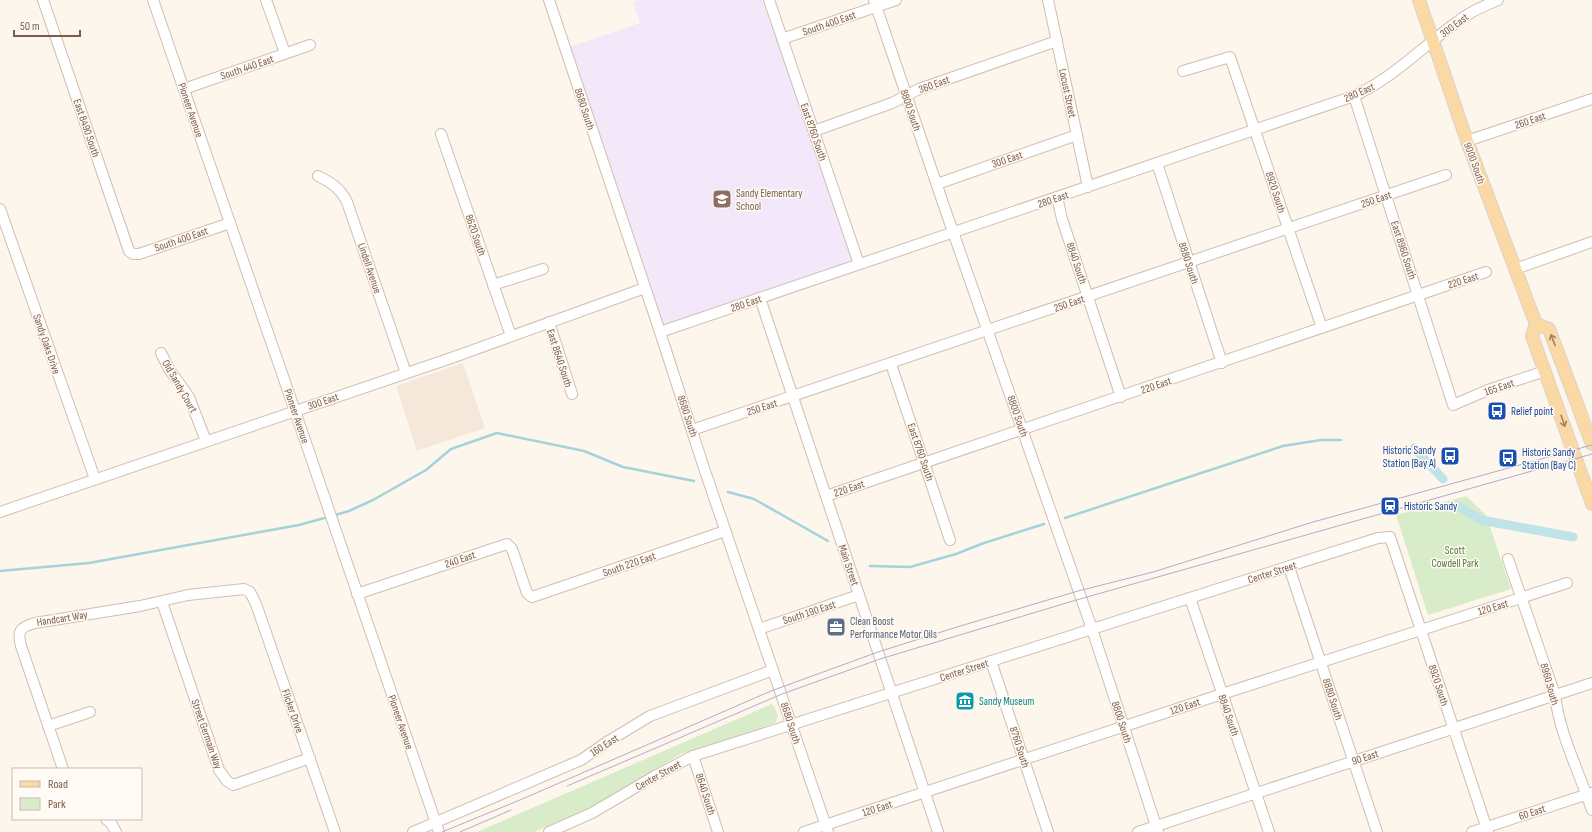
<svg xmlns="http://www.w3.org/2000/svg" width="1592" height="832" font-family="'Sofia Sans Condensed',sans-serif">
<rect width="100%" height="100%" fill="#fdf6ec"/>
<path fill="#f5e8da" d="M 463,363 L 485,428 L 417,451 L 396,386 Z"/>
<path fill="#f3e8fa" d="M 639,0 L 762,0 L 857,265 L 761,296 L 654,328 L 560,50 L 640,23 L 633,2 Z"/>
<g fill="#d8ecc9">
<path d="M 1466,496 L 1486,515 L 1511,589 L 1428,615 L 1396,515 Z"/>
<path d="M 772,704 L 772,706 L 774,706 L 778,716 L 775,723 L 681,754 L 593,806 L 534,832 L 477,832 Z"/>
</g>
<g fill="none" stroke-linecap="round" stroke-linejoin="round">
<g stroke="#a5d3da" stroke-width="2.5">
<path d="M 728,492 L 754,499 L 828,541"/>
<path d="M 332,516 L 349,511 L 373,500 L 426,470 L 451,449 L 497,433 L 584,451 L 623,467 L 694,481"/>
<path d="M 1065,518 L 1283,446 L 1321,440 L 1341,440"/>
<path d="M 870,566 L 910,567 L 956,554 L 984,543 L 1044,524"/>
<path d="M 0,571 L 89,563 L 299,525 L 328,517"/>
</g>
<g stroke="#bfe3e8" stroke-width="9">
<path d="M 1414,448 L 1443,479"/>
<path d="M 1458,506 L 1481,520 L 1573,537"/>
</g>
<g stroke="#d1beb0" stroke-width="12">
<g id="minor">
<path d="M 43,0 L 129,251 L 133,254 L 139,254 L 230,223"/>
<path d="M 153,0 L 295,411 L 439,832"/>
<path d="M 266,0 L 285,53"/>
<path d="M 549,0 L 660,332 L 704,468 L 828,832"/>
<path d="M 769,0 L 859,264"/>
<path d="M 874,0 L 945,209 L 1092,629 L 1158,832"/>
<path d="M 1048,0 L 1088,187"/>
<path d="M 782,39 L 896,0"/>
<path d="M 1183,71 L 1230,57 L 1322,328"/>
<path d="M 184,89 L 310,45"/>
<path d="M 1354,96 L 1453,405 L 1488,390 L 1545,371"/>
<path d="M 814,131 L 892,103 L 919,89 L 1057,41"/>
<path d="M 441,134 L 511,336"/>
<path d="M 1467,141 L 1592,99"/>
<path d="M 1157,163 L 1222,363"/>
<path d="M 318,176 C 332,183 340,188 347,202 L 406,373"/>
<path d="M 937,184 L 1077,135"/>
<path d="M 1057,197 L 1062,219 L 1121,397"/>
<path d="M 0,209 L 95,479"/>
<path d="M 1515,269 L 1592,242"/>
<path d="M 493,285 L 543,269"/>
<path d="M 760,298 L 938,832"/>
<path d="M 549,322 L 572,394"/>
<path d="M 660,332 L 1354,96 C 1393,78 1422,47 1457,22 C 1469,12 1483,6 1498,0"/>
<path d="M 161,353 L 169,369 L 189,397 L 206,441"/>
<path d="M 891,364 L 950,540"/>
<path d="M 692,430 L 1446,175"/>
<path d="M 826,496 L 1486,272"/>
<path d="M 0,512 L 454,357 L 645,288"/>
<path d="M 1508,559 L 1555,695 C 1559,733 1580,774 1592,810"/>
<path d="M 1289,567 L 1377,832"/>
<path d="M 357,594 L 507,544 L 512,549 L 527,593 L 532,597 L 725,531"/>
<path d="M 1190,598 L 1269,832"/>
<path d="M 162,602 L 219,770 L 227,781 L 233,785 L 310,758"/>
<path d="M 759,629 L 859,595"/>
<path d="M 991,661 L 1048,832"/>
<path d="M 48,726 L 90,712"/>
<path d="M 693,756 L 718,832"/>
<path d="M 63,769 L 21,646 C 17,631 20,627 35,623 L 140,606 L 188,595 L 244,589 L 250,592 L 256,604 L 335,832"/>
<path d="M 106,819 L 111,823 L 116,832"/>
<path d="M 413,832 L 581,760 L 607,742 L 650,716 L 773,670"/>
<path d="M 549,832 L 592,813 L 655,776 L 693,756 L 1378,538 L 1390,537 L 1488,832"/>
<path d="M 804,832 L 1222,694 L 1567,583"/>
<path d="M 1138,832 L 1592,683"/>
<path d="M 1472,832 L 1591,793"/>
</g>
</g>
<g stroke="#dad1cd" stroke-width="14">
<g id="major">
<path d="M 1419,0 L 1467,141 L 1536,324 L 1532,336 L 1592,504"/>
<path d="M 1536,324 L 1549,329 L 1592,444"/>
</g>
</g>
<use href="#minor" stroke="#fff" stroke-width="10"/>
<use href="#major" stroke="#fbd9a5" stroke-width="12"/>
<g stroke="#b9a8c9" stroke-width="1">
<path d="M 567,786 L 782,694 L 880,659 L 1073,601 L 1592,454"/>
<path d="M 442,832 L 520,800 L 771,691 L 878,652 L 957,627 L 1078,591 L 1153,572 L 1313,522 L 1592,445"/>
<path d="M 460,832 L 511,810"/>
</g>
</g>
<defs><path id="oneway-shaft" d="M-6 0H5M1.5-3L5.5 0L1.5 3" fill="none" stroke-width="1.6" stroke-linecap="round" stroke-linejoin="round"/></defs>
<g stroke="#a18267">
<use href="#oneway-shaft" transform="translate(1553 340) rotate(-111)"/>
<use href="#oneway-shaft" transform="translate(1563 421) rotate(71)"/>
</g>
<defs>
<g id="school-square" transform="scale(1)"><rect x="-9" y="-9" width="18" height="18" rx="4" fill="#8d6e63" stroke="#fffaf3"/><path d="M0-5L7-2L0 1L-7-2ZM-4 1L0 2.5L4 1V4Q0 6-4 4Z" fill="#fff"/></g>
<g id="bus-square" transform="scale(1)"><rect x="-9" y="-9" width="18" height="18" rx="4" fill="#1a4fb4" stroke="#fffaf3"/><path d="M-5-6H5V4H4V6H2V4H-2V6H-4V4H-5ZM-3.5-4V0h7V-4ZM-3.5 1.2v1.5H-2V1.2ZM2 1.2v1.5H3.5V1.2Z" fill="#fff"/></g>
<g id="station-square" transform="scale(1)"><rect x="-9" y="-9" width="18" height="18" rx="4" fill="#1a4fb4" stroke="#fffaf3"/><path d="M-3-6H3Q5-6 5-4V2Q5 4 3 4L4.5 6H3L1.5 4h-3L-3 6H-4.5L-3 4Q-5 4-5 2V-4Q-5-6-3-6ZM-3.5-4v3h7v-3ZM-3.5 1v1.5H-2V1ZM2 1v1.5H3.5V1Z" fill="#fff"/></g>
<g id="office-square" transform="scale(1)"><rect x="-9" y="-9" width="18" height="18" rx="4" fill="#5c6f8a" stroke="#fffaf3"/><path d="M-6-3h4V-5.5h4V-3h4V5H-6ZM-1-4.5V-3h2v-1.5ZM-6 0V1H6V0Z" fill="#fff"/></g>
<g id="museum-square" transform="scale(1)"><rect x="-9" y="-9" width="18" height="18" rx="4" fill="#0f9aa8" stroke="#fffaf3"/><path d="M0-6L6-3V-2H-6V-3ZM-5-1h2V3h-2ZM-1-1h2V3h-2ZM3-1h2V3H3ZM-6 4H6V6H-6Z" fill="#fff"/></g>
</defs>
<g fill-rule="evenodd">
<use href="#school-square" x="722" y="199"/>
<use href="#bus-square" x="1497" y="411"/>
<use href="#bus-square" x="1450" y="456"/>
<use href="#bus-square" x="1508" y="458"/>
<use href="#station-square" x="1390" y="506"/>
<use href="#office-square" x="836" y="627"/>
<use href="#museum-square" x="965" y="701"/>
</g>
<g text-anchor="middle" stroke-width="3" stroke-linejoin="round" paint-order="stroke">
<g font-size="11" fill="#7a5c4d" stroke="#fffaf3">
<text transform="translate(829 23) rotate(-19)" y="4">South 400 East</text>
<text transform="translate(1454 25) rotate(-37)" y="4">300 East</text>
<text transform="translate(247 67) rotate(-19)" y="4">South 440 East</text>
<text transform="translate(934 84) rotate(-20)" y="4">360 East</text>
<text transform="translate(1359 92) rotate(-24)" y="4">280 East</text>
<text transform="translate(1068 93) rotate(78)" y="4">Locust Street</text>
<text transform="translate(585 109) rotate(72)" y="4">8680 South</text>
<text transform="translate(191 110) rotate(71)" y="4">Pioneer Avenue</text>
<text transform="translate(911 110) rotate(71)" y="4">8800 South</text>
<text transform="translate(1530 120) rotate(-19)" y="4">260 East</text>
<text transform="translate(87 128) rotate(71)" y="4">East 8490 South</text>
<text transform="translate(814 132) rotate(71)" y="4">East 8760 South</text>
<text transform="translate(1007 159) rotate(-19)" y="4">300 East</text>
<text transform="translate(1475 163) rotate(70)" y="4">9000 South</text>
<text transform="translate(1276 192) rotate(72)" y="4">8920 South</text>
<text transform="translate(1053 199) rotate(-19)" y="4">280 East</text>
<text transform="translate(1376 199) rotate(-19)" y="4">250 East</text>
<text transform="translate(476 235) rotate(71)" y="4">8620 South</text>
<text transform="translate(181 239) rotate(-19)" y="4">South 400 East</text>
<text transform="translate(1404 250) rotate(72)" y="4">East 8960 South</text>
<text transform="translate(1077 263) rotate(71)" y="4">8840 South</text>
<text transform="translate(1189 263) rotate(72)" y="4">8880 South</text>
<text transform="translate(370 268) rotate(71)" y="4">Lindell Avenue</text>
<text transform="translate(1463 280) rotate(-18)" y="4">220 East</text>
<text transform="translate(746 303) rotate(-19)" y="4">280 East</text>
<text transform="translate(1069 303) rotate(-19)" y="4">250 East</text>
<text transform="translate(47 344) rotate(71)" y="4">Sandy Oaks Drive</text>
<text transform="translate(560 358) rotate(72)" y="4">East 8640 South</text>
<text transform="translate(1156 385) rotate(-19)" y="4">220 East</text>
<text transform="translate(180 386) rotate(60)" y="4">Old Sandy Court</text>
<text transform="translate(1499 387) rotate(-19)" y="4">165 East</text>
<text transform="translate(323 401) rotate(-19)" y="4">300 East</text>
<text transform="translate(762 407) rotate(-18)" y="4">250 East</text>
<text transform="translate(297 416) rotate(71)" y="4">Pioneer Avenue</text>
<text transform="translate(688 416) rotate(72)" y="4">8680 South</text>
<text transform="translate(1018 416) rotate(71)" y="4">8800 South</text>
<text transform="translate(921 452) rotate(71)" y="4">East 8760 South</text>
<text transform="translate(849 488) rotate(-19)" y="4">220 East</text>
<text transform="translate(460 559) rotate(-19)" y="4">240 East</text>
<text transform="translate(629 564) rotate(-19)" y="4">South 220 East</text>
<text transform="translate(849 565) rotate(71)" y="4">Main Street</text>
<text transform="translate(1272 572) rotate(-18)" y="4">Center Street</text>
<text transform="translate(1493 607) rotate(-17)" y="4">120 East</text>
<text transform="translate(809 612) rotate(-18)" y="4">South 190 East</text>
<text transform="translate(62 618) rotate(-9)" y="4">Handcart Way</text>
<text transform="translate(964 670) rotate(-18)" y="4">Center Street</text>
<text transform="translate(1550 684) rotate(74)" y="4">8960 South</text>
<text transform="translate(1439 685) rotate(72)" y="4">8920 South</text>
<text transform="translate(1333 699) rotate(72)" y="4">8880 South</text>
<text transform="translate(1185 706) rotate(-19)" y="4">120 East</text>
<text transform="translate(293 711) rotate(71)" y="4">Flicker Drive</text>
<text transform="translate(1229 715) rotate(71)" y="4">8840 South</text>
<text transform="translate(401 722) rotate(71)" y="4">Pioneer Avenue</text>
<text transform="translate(1122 722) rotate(72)" y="4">8800 South</text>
<text transform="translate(791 723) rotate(72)" y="4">8680 South</text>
<text transform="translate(207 734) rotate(71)" y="4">Street Germain Way</text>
<text transform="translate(604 745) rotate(-33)" y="4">160 East</text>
<text transform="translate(1020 747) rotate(72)" y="4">8760 South</text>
<text transform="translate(1365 757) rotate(-18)" y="4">90 East</text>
<text transform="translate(658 775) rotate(-29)" y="4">Center Street</text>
<text transform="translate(706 794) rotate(72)" y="4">8640 South</text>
<text transform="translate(877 808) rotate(-18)" y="4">120 East</text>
<text transform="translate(1532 812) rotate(-18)" y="4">60 East</text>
</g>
<g font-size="11" fill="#785e54" stroke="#fffaf3" text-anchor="start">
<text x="736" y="197">Sandy Elementary<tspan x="736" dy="13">School</tspan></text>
</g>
<g font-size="11" fill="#164399" stroke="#fffaf3" text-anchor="start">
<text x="1511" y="415">Relief point</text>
<text x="1436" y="454" text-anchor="end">Historic Sandy<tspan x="1436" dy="13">Station (Bay A)</tspan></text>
<text x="1522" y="456">Historic Sandy<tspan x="1522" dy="13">Station (Bay C)</tspan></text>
<text x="1404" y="510">Historic Sandy</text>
</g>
<g font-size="11" fill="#537a41" stroke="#fffaf3">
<text x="1455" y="554">Scott<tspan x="1455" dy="13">Cowdell Park</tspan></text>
</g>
<g font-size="11" fill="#4e5e75" stroke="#fffaf3" text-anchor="start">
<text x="850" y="625">Clean Boost<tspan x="850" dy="13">Performance Motor Oils</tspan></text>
</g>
<g font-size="11" fill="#0d838f" stroke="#fffaf3" text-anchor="start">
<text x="979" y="705">Sandy Museum</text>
</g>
</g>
<rect x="12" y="768" width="130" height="52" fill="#fffaf3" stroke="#cabbb1"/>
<rect x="20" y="781" width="20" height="6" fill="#fbd9a5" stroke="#cabbb1"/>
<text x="48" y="788" font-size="12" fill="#7a5c4d">Road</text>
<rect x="20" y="798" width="20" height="12" fill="#d8ecc9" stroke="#cabbb1"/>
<text x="48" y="808" font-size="12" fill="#7a5c4d">Park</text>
<path d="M14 30v6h66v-6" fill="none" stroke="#7a5c4d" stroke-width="2"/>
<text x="20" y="30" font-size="12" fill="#7a5c4d" stroke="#fffaf3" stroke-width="3" paint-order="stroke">50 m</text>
</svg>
